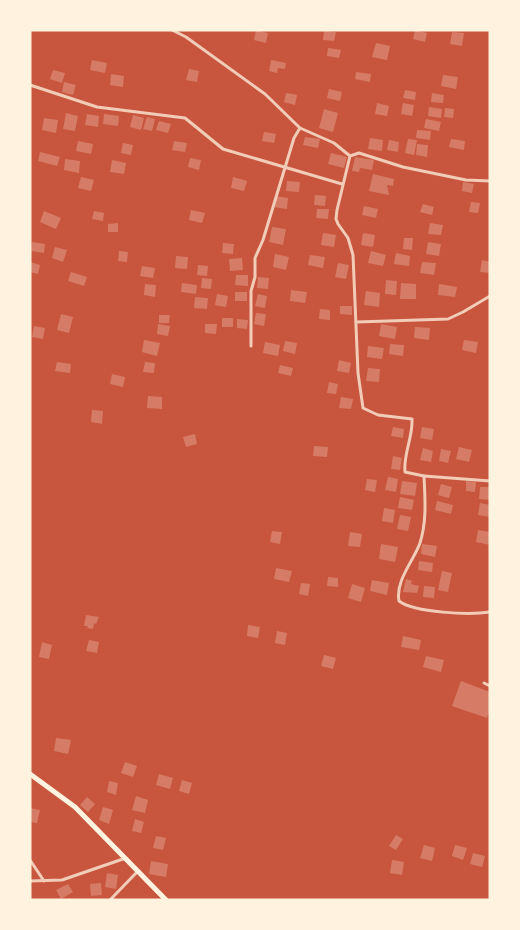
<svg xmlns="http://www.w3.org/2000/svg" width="520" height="930" font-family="'Zilla Slab',serif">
<rect width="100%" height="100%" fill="#c8553d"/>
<g fill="#d67c66">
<path d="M 256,30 L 268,33 L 266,43 L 254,40 Z"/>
<path d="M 415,30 L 427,33 L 425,42 L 413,39 Z"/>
<path d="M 324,31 L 336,32 L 334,41 L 323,40 Z"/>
<path d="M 452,32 L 464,33 L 462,46 L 450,44 Z"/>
<path d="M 376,43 L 390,46 L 387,60 L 372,57 Z"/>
<path d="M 328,48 L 341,50 L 339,58 L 327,56 Z"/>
<path d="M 92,60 L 107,63 L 105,73 L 90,70 Z"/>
<path d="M 271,60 L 286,63 L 285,69 L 278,68 L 277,73 L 269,71 Z"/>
<path d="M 189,69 L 199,71 L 197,82 L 186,80 Z"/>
<path d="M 53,70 L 65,73 L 62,83 L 50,79 Z"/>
<path d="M 356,72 L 371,74 L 370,82 L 355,79 Z"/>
<path d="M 111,74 L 124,76 L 123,87 L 110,85 Z"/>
<path d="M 443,75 L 458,77 L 456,89 L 441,86 Z"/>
<path d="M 64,82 L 76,85 L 73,95 L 62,92 Z"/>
<path d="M 329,89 L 342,92 L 340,101 L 327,98 Z"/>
<path d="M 405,90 L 416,92 L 415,100 L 403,98 Z"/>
<path d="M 286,93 L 297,95 L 295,105 L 284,102 Z"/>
<path d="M 432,93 L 444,95 L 443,103 L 431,102 Z"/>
<path d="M 377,103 L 389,106 L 387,116 L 375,114 Z"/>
<path d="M 403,103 L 414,105 L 412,116 L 401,114 Z"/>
<path d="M 429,107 L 442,109 L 441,118 L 428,116 Z"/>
<path d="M 445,108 L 454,109 L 453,118 L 444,117 Z"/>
<path d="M 324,109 L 338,113 L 333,132 L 319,128 Z"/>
<path d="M 66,113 L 78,116 L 75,131 L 63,129 Z"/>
<path d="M 87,114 L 99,116 L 98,127 L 85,125 Z"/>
<path d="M 104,114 L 119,116 L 118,126 L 103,124 Z"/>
<path d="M 133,115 L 144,118 L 141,130 L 130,127 Z"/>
<path d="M 147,117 L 155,119 L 152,131 L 143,129 Z"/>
<path d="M 44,118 L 58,120 L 56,133 L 42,130 Z"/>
<path d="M 426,119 L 441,122 L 439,131 L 424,128 Z"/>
<path d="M 159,121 L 171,124 L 168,133 L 156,130 Z"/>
<path d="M 417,130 L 431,131 L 430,140 L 416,138 Z"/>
<path d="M 264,132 L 276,134 L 274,143 L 262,141 Z"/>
<path d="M 305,137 L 320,139 L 318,148 L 303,145 Z"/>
<path d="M 370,138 L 383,140 L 382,151 L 368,149 Z"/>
<path d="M 408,139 L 417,140 L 414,155 L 405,153 Z"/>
<path d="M 451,139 L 465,141 L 464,150 L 449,147 Z"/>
<path d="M 389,140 L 399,142 L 398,152 L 387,150 Z"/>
<path d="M 78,141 L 93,144 L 91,154 L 76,151 Z"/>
<path d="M 174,141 L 187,143 L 185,152 L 172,150 Z"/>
<path d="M 123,143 L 133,145 L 131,155 L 121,153 Z"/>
<path d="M 417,144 L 428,145 L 427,157 L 416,155 Z"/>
<path d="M 40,152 L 60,157 L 57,166 L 38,161 Z"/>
<path d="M 331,153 L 347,157 L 344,168 L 328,164 Z"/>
<path d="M 355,157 L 374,160 L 372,170 L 360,168 L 359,172 L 352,171 Z"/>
<path d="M 190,158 L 201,160 L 199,170 L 188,167 Z"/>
<path d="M 65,159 L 80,161 L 79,173 L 64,170 Z"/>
<path d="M 112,160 L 126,163 L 124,174 L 110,172 Z"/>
<path d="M 373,174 L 394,179 L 393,186 L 387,185 L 389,195 L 369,191 Z"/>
<path d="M 81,177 L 94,180 L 91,191 L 78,188 Z"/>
<path d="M 233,177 L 247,181 L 244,191 L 231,188 Z"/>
<path d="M 287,181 L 300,182 L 299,192 L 286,191 Z"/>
<path d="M 463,182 L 474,184 L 472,193 L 462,191 Z"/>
<path d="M 315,195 L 326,196 L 325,206 L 314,205 Z"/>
<path d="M 275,196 L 288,198 L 287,209 L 273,207 Z"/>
<path d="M 471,202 L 480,203 L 478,213 L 469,212 Z"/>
<path d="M 423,204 L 434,207 L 432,215 L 420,212 Z"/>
<path d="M 364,206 L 378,209 L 376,218 L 362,215 Z"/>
<path d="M 317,209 L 329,209 L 328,219 L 316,218 Z"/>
<path d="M 191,210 L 205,213 L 202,223 L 189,220 Z"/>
<path d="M 44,211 L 61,218 L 56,229 L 40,222 Z"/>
<path d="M 94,211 L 104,213 L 103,221 L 92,219 Z"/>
<path d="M 118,223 L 118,232 L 108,232 L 108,224 Z"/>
<path d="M 430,223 L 443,225 L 441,235 L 428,234 Z"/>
<path d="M 272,227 L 286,229 L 283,245 L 269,242 Z"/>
<path d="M 323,233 L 336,235 L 334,247 L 321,245 Z"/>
<path d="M 363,233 L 375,235 L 373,247 L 361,245 Z"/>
<path d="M 404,238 L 413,238 L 412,250 L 403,249 Z"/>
<path d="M 32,242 L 45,244 L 44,253 L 31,251 Z"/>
<path d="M 428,242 L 441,244 L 439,256 L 426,254 Z"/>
<path d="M 223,243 L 234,244 L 233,254 L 222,253 Z"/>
<path d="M 55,247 L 67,250 L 63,262 L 52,258 Z"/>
<path d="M 119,251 L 128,252 L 127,262 L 118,261 Z"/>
<path d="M 371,251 L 386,255 L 383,266 L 368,263 Z"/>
<path d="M 396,253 L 410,256 L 409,266 L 394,264 Z"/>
<path d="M 275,254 L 289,257 L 286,270 L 273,267 Z"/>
<path d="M 310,255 L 325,257 L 323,268 L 308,265 Z"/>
<path d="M 176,256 L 188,257 L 187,269 L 175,268 Z"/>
<path d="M 242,258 L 243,270 L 230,271 L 229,259 Z"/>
<path d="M 482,260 L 490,262 L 490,273 L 480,272 Z"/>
<path d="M 30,262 L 40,265 L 38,274 L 30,272 Z"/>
<path d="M 422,262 L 436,263 L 434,275 L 420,273 Z"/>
<path d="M 338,263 L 349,265 L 346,279 L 335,277 Z"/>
<path d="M 198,265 L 208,266 L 207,276 L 197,275 Z"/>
<path d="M 142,266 L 155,268 L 153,278 L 140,276 Z"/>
<path d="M 71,272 L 87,277 L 84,286 L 68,281 Z"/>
<path d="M 236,275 L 248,275 L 248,286 L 235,285 Z"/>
<path d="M 258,277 L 269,278 L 268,289 L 257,288 Z"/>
<path d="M 202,278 L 212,279 L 211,289 L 201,288 Z"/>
<path d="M 386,280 L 397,281 L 396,295 L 385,294 Z"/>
<path d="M 182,283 L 197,285 L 196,294 L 181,292 Z"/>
<path d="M 401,283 L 416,284 L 416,299 L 400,299 Z"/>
<path d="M 145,284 L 156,285 L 155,297 L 144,295 Z"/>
<path d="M 439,284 L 457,287 L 455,297 L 438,295 Z"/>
<path d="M 291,290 L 307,292 L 305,303 L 290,301 Z"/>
<path d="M 366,291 L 380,293 L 379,307 L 364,305 Z"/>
<rect x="235" y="292" width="12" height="9"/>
<path d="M 217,294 L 228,296 L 226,307 L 215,305 Z"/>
<path d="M 258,294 L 267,296 L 265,308 L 255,306 Z"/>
<path d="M 195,297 L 208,298 L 207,309 L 194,308 Z"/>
<path d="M 340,306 L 352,306 L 352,315 L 340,314 Z"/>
<path d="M 320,309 L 330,310 L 330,320 L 319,319 Z"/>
<path d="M 256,313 L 266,314 L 264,326 L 254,324 Z"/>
<path d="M 61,314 L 73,317 L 69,333 L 57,330 Z"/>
<path d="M 159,315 L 170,315 L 169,323 L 159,323 Z"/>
<rect x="222" y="318" width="11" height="9"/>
<path d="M 237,319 L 248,320 L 247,329 L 237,328 Z"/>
<path d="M 158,324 L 170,326 L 168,336 L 157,334 Z"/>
<path d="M 205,324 L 217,324 L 216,334 L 205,333 Z"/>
<path d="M 381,324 L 397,327 L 395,339 L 379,336 Z"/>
<path d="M 34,326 L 45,328 L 43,339 L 32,337 Z"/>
<path d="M 415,327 L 430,328 L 429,340 L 414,338 Z"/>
<path d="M 144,340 L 160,343 L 157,356 L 142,352 Z"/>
<path d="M 464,340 L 478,342 L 476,353 L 462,350 Z"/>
<path d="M 285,341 L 297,343 L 295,354 L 283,351 Z"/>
<path d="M 265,342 L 280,345 L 278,356 L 263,353 Z"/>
<path d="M 390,344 L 404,345 L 403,356 L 389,354 Z"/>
<path d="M 368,346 L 384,348 L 382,359 L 367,357 Z"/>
<path d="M 339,360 L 351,363 L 349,373 L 337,371 Z"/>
<path d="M 57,362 L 71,364 L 70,373 L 55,371 Z"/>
<path d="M 145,362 L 155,363 L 154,373 L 143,372 Z"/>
<path d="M 280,365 L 293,368 L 291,376 L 278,373 Z"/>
<path d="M 368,368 L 380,369 L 379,382 L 366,381 Z"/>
<path d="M 112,374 L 125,377 L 123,387 L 110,384 Z"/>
<path d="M 329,382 L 338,384 L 336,394 L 327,393 Z"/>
<path d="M 148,396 L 162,397 L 162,409 L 147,408 Z"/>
<path d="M 341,397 L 353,399 L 351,409 L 339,408 Z"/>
<path d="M 92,410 L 103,411 L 102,424 L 91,422 Z"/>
<path d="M 393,427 L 404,429 L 403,438 L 391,436 Z"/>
<path d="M 422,427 L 434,429 L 432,440 L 420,438 Z"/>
<path d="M 195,434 L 197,444 L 186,447 L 183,437 Z"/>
<path d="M 314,446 L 328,447 L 327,457 L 313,456 Z"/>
<path d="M 459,447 L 472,450 L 469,462 L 456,459 Z"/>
<path d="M 423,448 L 433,451 L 431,462 L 420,460 Z"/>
<path d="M 441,449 L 451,451 L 448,463 L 439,461 Z"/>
<path d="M 393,456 L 402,458 L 400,470 L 391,469 Z"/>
<path d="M 388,477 L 398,479 L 396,492 L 385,490 Z"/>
<path d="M 367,479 L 377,480 L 375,492 L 365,490 Z"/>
<path d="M 402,481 L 417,483 L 415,496 L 400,494 Z"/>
<path d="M 466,481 L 476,482 L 475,492 L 466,491 Z"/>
<path d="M 441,484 L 452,487 L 449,498 L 438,495 Z"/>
<path d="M 480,487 L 490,487 L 490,500 L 479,499 Z"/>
<path d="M 400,497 L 414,500 L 412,510 L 398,508 Z"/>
<path d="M 437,501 L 453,505 L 451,514 L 435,510 Z"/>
<path d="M 480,503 L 490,505 L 490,517 L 478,515 Z"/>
<path d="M 384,508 L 395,510 L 393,523 L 382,521 Z"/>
<path d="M 400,515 L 411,517 L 408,531 L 397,529 Z"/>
<path d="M 478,530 L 490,532 L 490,545 L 476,542 Z"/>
<path d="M 272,531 L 282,532 L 280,544 L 270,542 Z"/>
<path d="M 350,532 L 362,534 L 360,547 L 348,546 Z"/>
<path d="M 381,544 L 398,547 L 395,562 L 379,559 Z"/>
<path d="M 422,544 L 437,546 L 435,557 L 421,554 Z"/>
<path d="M 419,561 L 433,563 L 432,572 L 418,570 Z"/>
<path d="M 276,568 L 292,571 L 289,582 L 274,579 Z"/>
<path d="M 442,571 L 452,573 L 448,592 L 438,590 Z"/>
<path d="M 328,577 L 338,578 L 338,587 L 327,586 Z"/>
<path d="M 406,579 L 412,581 L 411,584 L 419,586 L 417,593 L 403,592 Z"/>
<path d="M 372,580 L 389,583 L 387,595 L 370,591 Z"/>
<path d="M 301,583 L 310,584 L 308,596 L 299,594 Z"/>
<path d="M 352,584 L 365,588 L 361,602 L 348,598 Z"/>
<path d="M 424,586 L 435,587 L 434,598 L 423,597 Z"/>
<path d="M 86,615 L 99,617 L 96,624 L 94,623 L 93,629 L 87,628 L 88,626 L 84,626 Z"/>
<path d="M 248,625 L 260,627 L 258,638 L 247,636 Z"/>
<path d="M 277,631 L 287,633 L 285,645 L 275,643 Z"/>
<path d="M 403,636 L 421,640 L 419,650 L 401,647 Z"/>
<path d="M 89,640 L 99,642 L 97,653 L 86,651 Z"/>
<path d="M 42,642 L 52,645 L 49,659 L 39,657 Z"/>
<path d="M 324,655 L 336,658 L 333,669 L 321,666 Z"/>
<path d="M 426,656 L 444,660 L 441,672 L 423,667 Z"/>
<path d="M 461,681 L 490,692 L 490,710 L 487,718 L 452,706 Z"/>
<path d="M 56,738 L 71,740 L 68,754 L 54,751 Z"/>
<path d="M 125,762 L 137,766 L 133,777 L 121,773 Z"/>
<path d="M 159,774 L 173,778 L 170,789 L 156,785 Z"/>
<path d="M 182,780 L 192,783 L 189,794 L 179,791 Z"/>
<path d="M 109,781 L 118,783 L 116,795 L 107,792 Z"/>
<path d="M 136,796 L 148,800 L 145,813 L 132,810 Z"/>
<path d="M 87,797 L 95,804 L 88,812 L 80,805 Z"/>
<path d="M 103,807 L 113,810 L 109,824 L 99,820 Z"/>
<path d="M 30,808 L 40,810 L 37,823 L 30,822 Z"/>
<path d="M 135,819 L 144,822 L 141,833 L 132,831 Z"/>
<path d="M 396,835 L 403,839 L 396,850 L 389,846 Z"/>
<path d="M 156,836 L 166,838 L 163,850 L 153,848 Z"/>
<path d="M 424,845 L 435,848 L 432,861 L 420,858 Z"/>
<path d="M 455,845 L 467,848 L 463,860 L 452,856 Z"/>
<path d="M 473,853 L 485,856 L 482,867 L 470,864 Z"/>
<path d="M 392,860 L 404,862 L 402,875 L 390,873 Z"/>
<path d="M 151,861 L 168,864 L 166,877 L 149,874 Z"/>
<path d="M 107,873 L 118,875 L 116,889 L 105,887 Z"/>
<path d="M 101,883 L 102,895 L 91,896 L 90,884 Z"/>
<path d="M 68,884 L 73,892 L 61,899 L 56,890 Z"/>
</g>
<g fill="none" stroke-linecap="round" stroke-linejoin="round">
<g stroke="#f1ccb7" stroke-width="3">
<path d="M 172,30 L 186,37 L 265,94 L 300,128 L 334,143 L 350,156"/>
<path d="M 30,85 L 97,107 L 185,118 L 223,149 L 342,184"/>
<path d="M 357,322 L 448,319 L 463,312 L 490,296"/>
<path d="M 251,346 L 251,291 L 255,277 L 255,258 L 263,240 L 294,138 L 300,128"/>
<path d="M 424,476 L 405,472 C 403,455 413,437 412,419 L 378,415 L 363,408 L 358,373 L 353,255 L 348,238 L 338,224 L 336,219 L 337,210 L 350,156 L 359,153 L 403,167 L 466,180 L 490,181"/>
<path d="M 490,481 L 424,476 C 425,498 427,521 420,543 C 414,560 395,581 399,601 C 415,613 470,615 490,612"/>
<path d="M 484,683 L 490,686"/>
<path d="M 30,860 L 44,881"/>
<path d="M 30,881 L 62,880 L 123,859"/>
<path d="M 110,900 L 138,871"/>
</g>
<path stroke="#fff3e0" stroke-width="5" d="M 30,774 L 75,807 L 166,900"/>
</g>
<rect width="520" height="930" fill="none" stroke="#fff3e0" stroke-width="63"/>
</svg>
